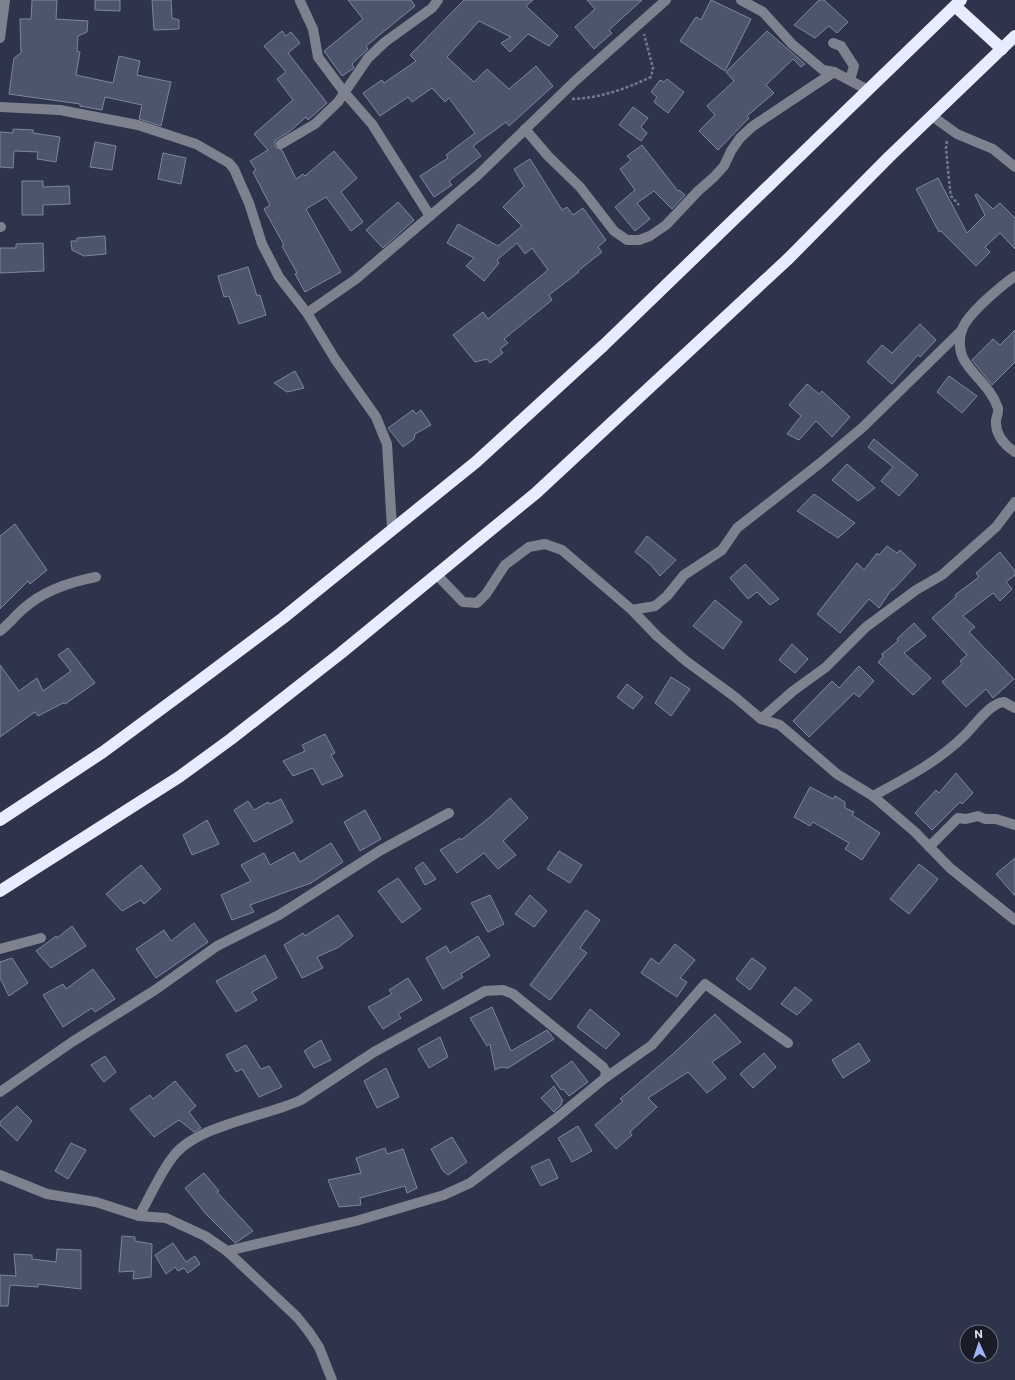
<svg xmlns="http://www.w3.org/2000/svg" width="1015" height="1380" font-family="'Public Sans',sans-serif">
<rect width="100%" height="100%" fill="#2d344b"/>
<g fill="#4d556d" stroke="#7d86a0">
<path d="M 32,0 L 57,0 L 56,19 L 88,21 L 87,32 L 78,36 L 77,51 L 80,52 L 76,75 L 113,83 L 119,56 L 140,61 L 137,75 L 171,82 L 161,126 L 139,119 L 142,105 L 105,97 L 102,110 L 80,106 L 80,104 L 9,94 L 14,58 L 21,53 L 20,19 L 31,19 Z"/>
<path d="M 95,0 L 120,0 L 120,11 L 95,10 Z"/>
<path d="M 152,0 L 171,0 L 172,18 L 179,20 L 179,29 L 154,30 Z"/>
<path d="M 348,0 L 411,0 L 415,6 L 366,46 L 368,49 L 352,64 L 354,68 L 342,76 L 324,51 L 363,19 Z"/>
<path d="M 464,0 L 533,0 L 526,6 L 558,36 L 549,46 L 528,34 L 510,52 L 501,43 L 511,37 L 479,21 L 447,57 L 474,82 L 487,69 L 509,89 L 536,66 L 553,86 L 509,126 L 506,122 L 473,146 L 481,156 L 449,181 L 452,185 L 434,197 L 420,176 L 448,158 L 446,155 L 475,133 L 449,98 L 445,102 L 432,88 L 412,102 L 408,97 L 380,116 L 363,93 L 382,80 L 384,83 L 416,61 L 410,55 Z"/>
<path d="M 587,0 L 642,0 L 609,30 L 612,33 L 594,49 L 575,27 L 595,9 Z"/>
<path d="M 711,0 L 751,19 L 725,71 L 680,41 L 696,17 L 701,20 Z"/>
<path d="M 819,0 L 824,0 L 848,22 L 837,33 L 829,26 L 815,38 L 794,25 Z"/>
<path d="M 282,31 L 286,36 L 291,32 L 300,43 L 288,53 L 327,103 L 308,120 L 306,117 L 289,132 L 277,139 L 275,141 L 275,147 L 282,150 L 296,179 L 303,174 L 305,176 L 334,151 L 357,178 L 341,192 L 363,222 L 351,231 L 326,197 L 306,209 L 341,272 L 305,292 L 295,274 L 297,273 L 282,246 L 284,245 L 264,209 L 270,205 L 253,172 L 256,170 L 250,161 L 268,150 L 254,134 L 293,100 L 277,79 L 286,72 L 264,46 Z"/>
<path d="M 767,31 L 805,64 L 801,67 L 793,59 L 766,85 L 774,93 L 747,116 L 749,118 L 718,150 L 699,131 L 715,115 L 707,106 L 734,81 L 726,72 Z"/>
<path d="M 667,79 L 684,92 L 668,113 L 654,102 L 657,97 L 651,92 L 660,80 L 664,82 Z"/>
<path d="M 633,107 L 648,118 L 641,127 L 647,133 L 641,141 L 619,125 Z"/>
<path d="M 13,129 L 33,130 L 33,133 L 60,137 L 56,162 L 37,159 L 38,152 L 14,151 L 13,168 L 0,167 L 0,132 L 13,133 Z"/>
<path d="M 95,142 L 116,146 L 112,170 L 90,167 Z"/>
<path d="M 642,145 L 678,191 L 679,190 L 685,195 L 672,209 L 654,191 L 637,203 L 650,219 L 635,231 L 615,207 L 635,190 L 620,169 L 631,160 L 627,156 Z"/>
<path d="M 163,153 L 186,158 L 181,184 L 158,179 Z"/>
<path d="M 530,159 L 562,210 L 567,207 L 573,215 L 583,208 L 606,240 L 598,247 L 602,252 L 578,271 L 579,272 L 549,295 L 552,300 L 504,339 L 508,343 L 500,349 L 503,353 L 490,363 L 487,359 L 475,362 L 453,335 L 483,312 L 488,319 L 548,270 L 532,248 L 525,254 L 517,243 L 497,260 L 499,263 L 484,281 L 466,266 L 474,258 L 447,243 L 458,224 L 498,246 L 522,226 L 503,207 L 524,186 L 514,169 Z"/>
<path d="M 938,178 L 967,233 L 985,215 L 975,195 L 977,194 L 993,209 L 1000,203 L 1015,218 L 1015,249 L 1000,233 L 985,247 L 990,252 L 976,266 L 941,231 L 939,232 L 916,189 Z"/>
<path d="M 22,181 L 43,181 L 43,187 L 69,186 L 70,204 L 43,205 L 43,215 L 22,215 Z"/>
<path d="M 398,202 L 414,220 L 383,248 L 366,230 Z"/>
<path d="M 105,236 L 106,254 L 84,256 L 72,250 L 71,241 L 77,241 L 77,238 Z"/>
<path d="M 43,243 L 44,271 L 0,273 L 0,248 L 16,248 L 16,244 Z"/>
<path d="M 248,267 L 257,296 L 260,295 L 266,315 L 239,324 L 229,296 L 224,297 L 218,276 Z"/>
<path d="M 920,324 L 936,340 L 920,357 L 918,355 L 892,384 L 867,362 L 882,345 L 892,353 Z"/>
<path d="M 1015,330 L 1015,362 L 992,385 L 972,360 L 993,339 L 1000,345 Z"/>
<path d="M 295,371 L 304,388 L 287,392 L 274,383 Z"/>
<path d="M 949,376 L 977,396 L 962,413 L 937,392 Z"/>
<path d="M 807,384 L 819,394 L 822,391 L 850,417 L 832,437 L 816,421 L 799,440 L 787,434 L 801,416 L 789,405 Z"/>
<path d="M 413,410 L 416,414 L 421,410 L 431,425 L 415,434 L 414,439 L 403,447 L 388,428 Z"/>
<path d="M 874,439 L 918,475 L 899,496 L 881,481 L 893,467 L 868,447 Z"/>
<path d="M 847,464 L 875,488 L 858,501 L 832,480 Z"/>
<path d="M 814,494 L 855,523 L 838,538 L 797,511 Z"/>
<path d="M 15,524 L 47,570 L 30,584 L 28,581 L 0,609 L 0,536 Z"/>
<path d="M 647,536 L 676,560 L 660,576 L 651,565 L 635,552 Z"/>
<path d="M 887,546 L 897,553 L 900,550 L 916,565 L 893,590 L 892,589 L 879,608 L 869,599 L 840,633 L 817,614 L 857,563 L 864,570 L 877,553 L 879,555 Z"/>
<path d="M 1000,552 L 1015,571 L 1015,575 L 1006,582 L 1012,589 L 1000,601 L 993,593 L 963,616 L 975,627 L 969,632 L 1014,679 L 993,698 L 986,689 L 966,707 L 942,682 L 962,664 L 960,661 L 967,655 L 932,618 L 956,597 L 955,595 L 979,577 L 976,573 Z"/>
<path d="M 745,564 L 779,599 L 770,605 L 757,592 L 748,599 L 730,578 Z"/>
<path d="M 715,600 L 742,622 L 723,649 L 693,626 Z"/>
<path d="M 914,623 L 926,636 L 904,653 L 931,678 L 913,695 L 878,662 L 883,657 L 882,654 L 898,641 L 897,639 Z"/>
<path d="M 792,644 L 808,659 L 795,673 L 779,660 Z"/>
<path d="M 68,648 L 95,683 L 65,704 L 63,703 L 38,716 L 35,712 L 0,737 L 0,665 L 19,691 L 37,678 L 43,691 L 71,671 L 58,655 Z"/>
<path d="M 859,666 L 874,681 L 859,697 L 854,693 L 809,737 L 793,721 L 832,681 L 839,688 Z"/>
<path d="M 671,677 L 690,689 L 671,716 L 655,703 Z"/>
<path d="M 627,684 L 643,697 L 633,709 L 617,697 Z"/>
<path d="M 325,734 L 335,753 L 331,755 L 343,776 L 322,785 L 313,768 L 293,776 L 283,761 L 305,751 L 302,745 Z"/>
<path d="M 956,773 L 973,793 L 962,804 L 960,802 L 932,830 L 915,813 L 936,790 L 939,793 Z"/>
<path d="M 810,787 L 833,799 L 835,796 L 845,802 L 845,808 L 854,812 L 852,815 L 880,833 L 862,860 L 845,849 L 849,843 L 813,822 L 810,826 L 794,817 Z"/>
<path d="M 510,798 L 528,818 L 503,841 L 516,855 L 498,869 L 484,853 L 457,873 L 440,850 L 460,838 L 461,840 L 490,817 Z"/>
<path d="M 281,799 L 293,822 L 254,842 L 234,810 L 248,801 L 254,810 L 268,802 L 270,804 Z"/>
<path d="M 365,810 L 381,839 L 360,851 L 344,822 Z"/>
<path d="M 207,820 L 219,844 L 192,855 L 183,835 Z"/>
<path d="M 331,843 L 343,862 L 311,883 L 250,905 L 254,912 L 232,920 L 221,895 L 251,881 L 241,865 L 264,853 L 270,865 L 294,852 L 300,862 Z"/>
<path d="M 559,851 L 582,865 L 570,883 L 547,869 Z"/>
<path d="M 1015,858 L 1015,896 L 996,874 Z"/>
<path d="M 423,862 L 436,879 L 425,885 L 415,868 Z"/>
<path d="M 919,864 L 938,879 L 909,914 L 890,899 Z"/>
<path d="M 141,865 L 161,889 L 144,904 L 141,900 L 122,911 L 106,894 Z"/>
<path d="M 398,878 L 421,909 L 402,923 L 378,891 Z"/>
<path d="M 490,895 L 504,924 L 488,932 L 471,903 Z"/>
<path d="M 530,895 L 547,911 L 534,927 L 515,914 Z"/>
<path d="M 586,910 L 600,920 L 580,948 L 587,953 L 550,1000 L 530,985 Z"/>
<path d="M 338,915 L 353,936 L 339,947 L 317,957 L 323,968 L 302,978 L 284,945 L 303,933 L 305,936 Z"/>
<path d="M 194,923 L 208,942 L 156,978 L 136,949 L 164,930 L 171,941 Z"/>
<path d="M 72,926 L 86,946 L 51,968 L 36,951 L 56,936 L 57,938 Z"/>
<path d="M 478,936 L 490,956 L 461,974 L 463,977 L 443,989 L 426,958 L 446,946 L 450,953 Z"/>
<path d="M 675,944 L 695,960 L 680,978 L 687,982 L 677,997 L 641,973 L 651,958 L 659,964 Z"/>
<path d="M 265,955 L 277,978 L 252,992 L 257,1000 L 236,1012 L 216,981 Z"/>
<path d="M 12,958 L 28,983 L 9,996 L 0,978 L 0,962 Z"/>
<path d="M 752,958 L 766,968 L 750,990 L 736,979 Z"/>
<path d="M 93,969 L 115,999 L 95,1012 L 92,1008 L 63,1027 L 43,995 L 63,984 L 66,989 Z"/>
<path d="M 408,978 L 422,1000 L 398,1014 L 401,1018 L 383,1029 L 368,1007 L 392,994 L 389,990 Z"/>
<path d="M 795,987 L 812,1000 L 797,1015 L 781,1004 Z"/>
<path d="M 492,1007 L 511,1051 L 547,1030 L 554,1039 L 508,1068 L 501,1067 L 495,1070 L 490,1044 L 487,1046 L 470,1018 Z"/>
<path d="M 590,1009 L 620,1034 L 606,1049 L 577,1027 Z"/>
<path d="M 715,1014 L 741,1042 L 712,1062 L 726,1078 L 707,1093 L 688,1072 L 648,1098 L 657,1107 L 630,1132 L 632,1135 L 616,1149 L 595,1125 L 623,1101 L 620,1099 L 673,1054 Z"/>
<path d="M 440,1037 L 448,1057 L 429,1068 L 418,1049 Z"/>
<path d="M 321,1040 L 331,1060 L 314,1068 L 304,1051 Z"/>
<path d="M 859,1043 L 870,1061 L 843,1078 L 832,1060 Z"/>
<path d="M 246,1045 L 261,1069 L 269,1066 L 282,1087 L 259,1097 L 242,1069 L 236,1072 L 226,1055 Z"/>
<path d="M 764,1053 L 776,1067 L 753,1088 L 740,1074 Z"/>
<path d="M 105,1056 L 116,1072 L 104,1082 L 91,1065 Z"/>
<path d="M 572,1061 L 588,1082 L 569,1096 L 563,1089 L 561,1090 L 551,1076 Z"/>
<path d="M 386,1068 L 399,1097 L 377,1108 L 364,1081 Z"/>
<path d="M 175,1081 L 196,1106 L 189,1112 L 201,1128 L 194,1132 L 179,1120 L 154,1137 L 130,1109 L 150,1095 L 153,1099 Z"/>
<path d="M 554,1086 L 563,1101 L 561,1102 L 562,1104 L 554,1112 L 541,1098 Z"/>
<path d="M 17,1106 L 32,1121 L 17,1141 L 0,1125 L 0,1122 Z"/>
<path d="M 578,1126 L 592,1151 L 572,1162 L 558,1138 Z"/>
<path d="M 452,1137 L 467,1162 L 448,1175 L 443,1171 L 431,1149 Z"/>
<path d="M 71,1143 L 86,1150 L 68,1179 L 55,1171 Z"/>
<path d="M 385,1148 L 387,1154 L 403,1149 L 417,1188 L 407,1193 L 405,1186 L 360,1198 L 361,1205 L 339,1207 L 328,1180 L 361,1173 L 356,1158 Z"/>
<path d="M 549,1159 L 558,1178 L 541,1186 L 531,1167 Z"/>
<path d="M 204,1173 L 219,1191 L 217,1192 L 253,1231 L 237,1242 L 235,1243 L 206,1214 L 185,1188 Z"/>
<path d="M 122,1236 L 135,1237 L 135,1241 L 152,1244 L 151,1277 L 133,1279 L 134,1271 L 119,1272 Z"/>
<path d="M 173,1243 L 186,1262 L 195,1256 L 200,1264 L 188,1273 L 184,1268 L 178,1271 L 175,1267 L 166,1274 L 155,1255 Z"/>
<path d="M 57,1249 L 81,1250 L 81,1289 L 38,1284 L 38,1287 L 10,1285 L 8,1306 L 0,1306 L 0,1275 L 16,1276 L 14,1254 L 32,1255 L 32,1259 L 56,1262 Z"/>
</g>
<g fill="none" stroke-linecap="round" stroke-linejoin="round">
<g stroke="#747a8e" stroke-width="2.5" stroke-dasharray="3 2" stroke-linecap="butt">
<path d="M 572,99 C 601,98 625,89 651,77 L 653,68 L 644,34"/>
<path d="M 947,141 L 946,148 L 950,190 L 951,196 L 959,205"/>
</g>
<g stroke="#7e828e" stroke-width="10">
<path d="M 741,0 L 763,12 L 792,44 L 823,70 L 834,72 L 868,90"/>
<path d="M 300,1 L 313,29 L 318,57 L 344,92 L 372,124 L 430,216"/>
<path d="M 0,38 L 5,0"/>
<path d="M 833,43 L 841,46 L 854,66 L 850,80"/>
<path d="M 0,107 L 60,110 L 138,125 L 196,144 L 229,163 L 234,169 L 249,203 L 262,244 L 279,277 L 307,313 L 335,359 L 376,417 L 387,444 L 392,528"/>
<path d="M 932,116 L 957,134 L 993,149 L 1015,167"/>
<path d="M 525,129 L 548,156 L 580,187 L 614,231 L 627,240 L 639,240 L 650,236 L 666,225 L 698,191 L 714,177 L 724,166 L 731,151 L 740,138 L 753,126 L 834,72"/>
<path d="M 281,144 L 315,124 L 338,102 L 368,58 L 385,42 L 432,8 L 438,0"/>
<path d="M 0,227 L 1,227"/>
<path d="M 1015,276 C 1002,285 966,315 962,330 C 959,338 959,350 963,358 C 971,374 991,387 998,408 C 999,411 997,416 996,420 C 995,434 1003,444 1015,452"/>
<path d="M 307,313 L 356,279 L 477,176 L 575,81 L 666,0"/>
<path d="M 437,575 L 463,602 L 477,603 L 486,594 L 505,565 L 529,547 L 545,544 L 562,550 L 632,610 L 657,636 L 686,661 L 735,697 L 761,719 L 780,725 L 837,774 L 873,796 L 915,832 L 950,868 L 1015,920"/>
<path d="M 632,610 L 655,606 L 667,596 L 684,575 L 722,550 L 737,528 L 819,464 L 863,427 L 962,330"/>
<path d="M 0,631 C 8,625 15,616 23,609 C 43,591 69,582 96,577"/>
<path d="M 761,719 L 793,691 L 826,667 L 866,627 L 916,590 L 942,575 L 996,527 L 1015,502"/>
<path d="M 873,796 C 906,778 939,761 965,735 C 975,725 990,703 1004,702 L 1015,708"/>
<path d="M 929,847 L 958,818 L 966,819 L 978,816 L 985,819 L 996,819 L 1015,825"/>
<path d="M 0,949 L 41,938"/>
<path d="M 0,1092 L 72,1042 L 155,990 L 217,946 L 279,915 L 381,850 L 449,813"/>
<path d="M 0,1175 L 47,1194 L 96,1202 L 139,1216 L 166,1218 L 205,1236 L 227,1251 L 297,1317 L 309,1332 L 319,1347 L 332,1380"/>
<path d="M 139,1216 C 150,1197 159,1175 172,1158 C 195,1125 265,1117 301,1100 L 374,1052 L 485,991 L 503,990 L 513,994 L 603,1067 L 606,1072 L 605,1078"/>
<path d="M 227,1251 L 356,1221 L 444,1195 L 470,1183 L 555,1119 L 605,1078 L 652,1045 L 705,984 L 788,1043"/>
</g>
<g stroke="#e7edff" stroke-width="12">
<path d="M 955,6 L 1002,49"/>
<path d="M 0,820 L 103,752 L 191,687 L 283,618 L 476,462 L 604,345 L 961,0"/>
<path d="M 0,891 L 179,777 L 231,739 L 341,653 L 536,493 L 789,258 L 889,157 L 1015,36"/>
</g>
</g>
<g transform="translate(979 1344) rotate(357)"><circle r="19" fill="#191c27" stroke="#6a6e7b"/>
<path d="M0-3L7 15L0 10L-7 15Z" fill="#9db4fd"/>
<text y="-6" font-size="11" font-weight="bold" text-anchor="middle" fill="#e4e9f8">N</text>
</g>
</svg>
